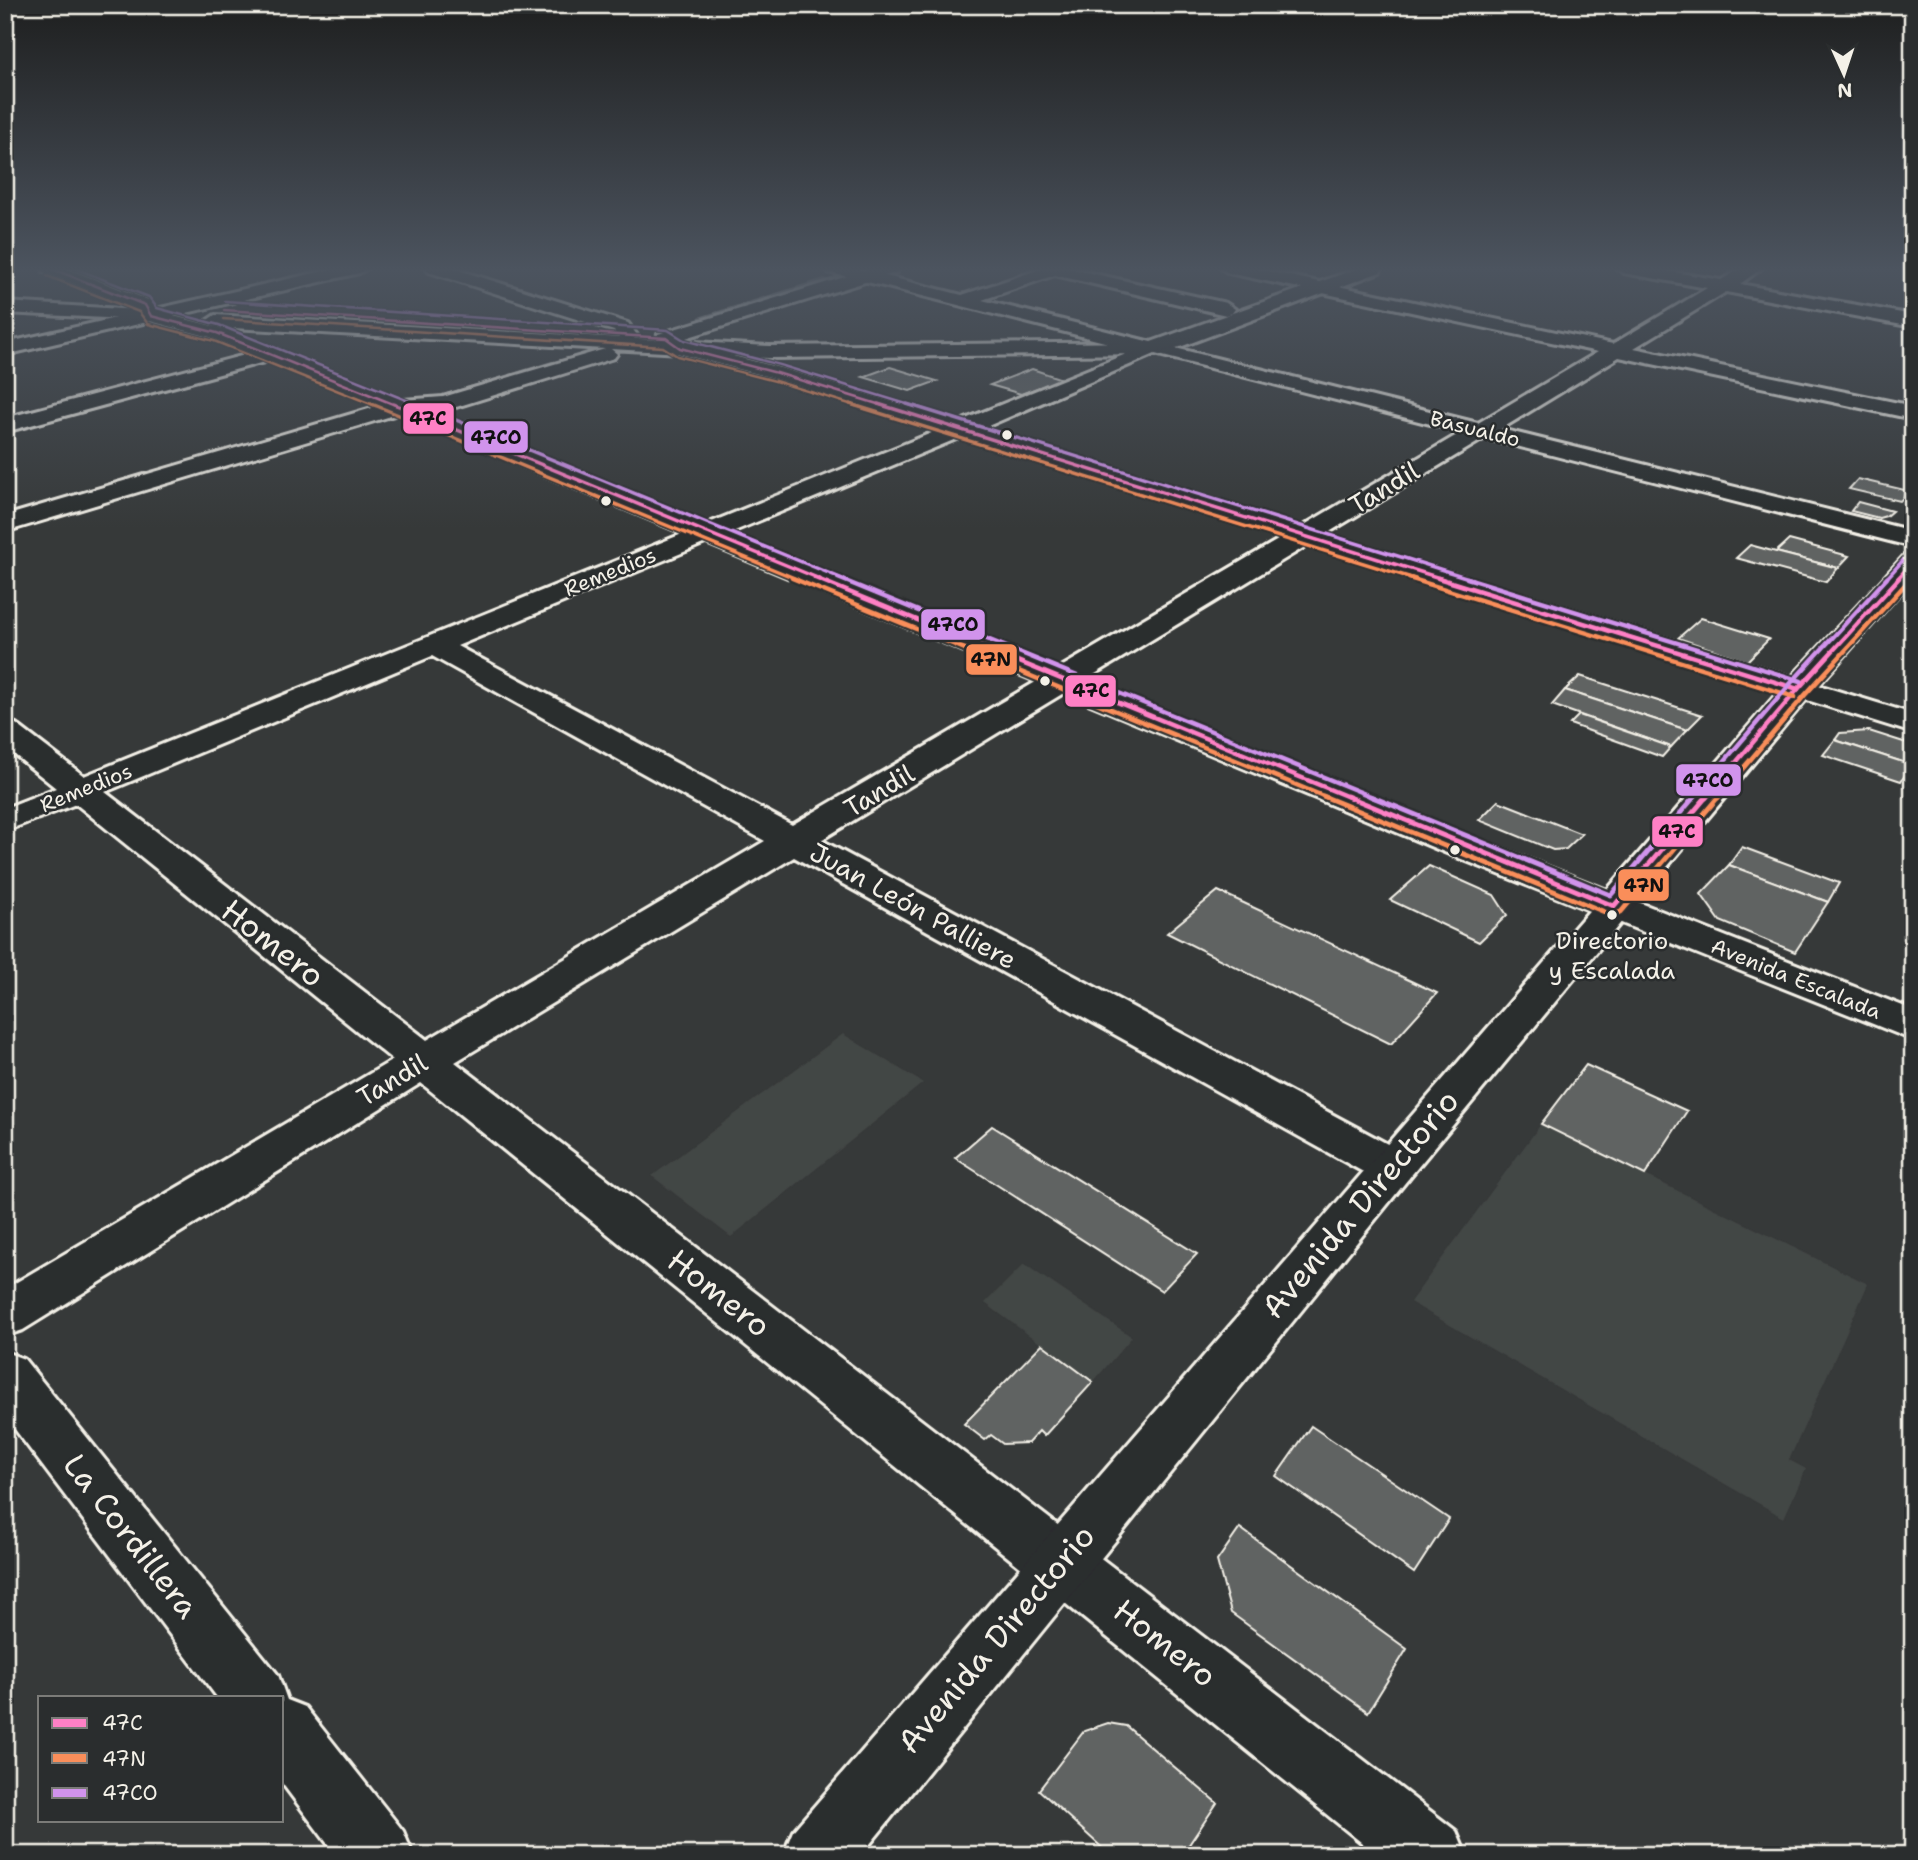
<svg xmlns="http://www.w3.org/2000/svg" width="1918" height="1860" font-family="'Shantell Sans',sans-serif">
<rect width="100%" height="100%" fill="#363939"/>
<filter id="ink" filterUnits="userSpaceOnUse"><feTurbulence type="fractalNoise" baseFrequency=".0143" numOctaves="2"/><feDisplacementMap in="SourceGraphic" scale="14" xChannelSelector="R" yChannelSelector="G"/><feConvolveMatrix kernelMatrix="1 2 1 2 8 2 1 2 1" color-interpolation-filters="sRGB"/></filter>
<g filter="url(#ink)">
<g fill="#434645">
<path d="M 843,1034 L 923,1083 L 731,1237 L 652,1176 Z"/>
<path d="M 1541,1124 L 1868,1284 L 1789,1460 L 1806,1469 L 1784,1518 L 1410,1302 Z"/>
<path d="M 1024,1264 L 1132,1337 L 1093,1382 L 985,1303 Z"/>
</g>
<g fill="#4e514f" stroke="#a1a19c" stroke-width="2">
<path d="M 824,279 L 834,282 L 710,319 L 699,318 Z"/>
<path d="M 552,362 L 557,364 L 441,398 L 437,397 Z"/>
</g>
<g fill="#616362" stroke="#f4f1e8" stroke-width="2">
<path d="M 890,367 L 937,381 L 910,391 L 863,377 Z"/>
<path d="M 1032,369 L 1062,379 L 1021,394 L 990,385 Z"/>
<path d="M 1858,479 L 1909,491 L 1900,501 L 1849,489 Z"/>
<path d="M 1858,502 L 1892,511 L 1886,516 L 1879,518 L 1851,511 Z"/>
<path d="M 1789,540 L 1849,556 L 1838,568 L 1776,552 Z"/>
<path d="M 1750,545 L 1776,552 L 1838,568 L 1826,582 L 1736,558 Z"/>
<path d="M 1701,618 L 1769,639 L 1747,661 L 1678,638 Z"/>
<path d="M 1580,676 L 1702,715 L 1687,730 L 1565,690 Z"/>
<path d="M 1565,690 L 1687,730 L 1671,747 L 1552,705 Z"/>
<path d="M 1579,715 L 1671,747 L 1662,757 L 1570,724 Z"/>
<path d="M 1869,731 L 1913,745 L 1912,765 L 1835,740 L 1840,733 Z"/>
<path d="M 1835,740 L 1912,765 L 1901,781 L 1823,755 Z"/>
<path d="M 1498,801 L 1582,834 L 1566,849 L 1553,850 L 1479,820 Z"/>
<path d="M 1742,847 L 1839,883 L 1828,902 L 1729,865 Z"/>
<path d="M 1729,865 L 1828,902 L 1795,952 L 1720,921 L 1701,894 Z"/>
<path d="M 1429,866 L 1494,895 L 1507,915 L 1479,942 L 1390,900 Z"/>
<path d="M 1218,891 L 1437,993 L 1391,1044 L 1167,933 Z"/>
<path d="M 1586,1065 L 1687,1111 L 1645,1175 L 1541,1124 Z"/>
<path d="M 992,1126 L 1197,1254 L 1162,1291 L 955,1158 Z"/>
<path d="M 1042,1344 L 1093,1382 L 1044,1436 L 1039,1431 L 1028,1443 L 1003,1444 L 991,1435 L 985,1440 L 964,1424 Z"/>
<path d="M 1311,1426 L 1449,1519 L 1414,1573 L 1276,1476 Z"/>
<path d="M 1240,1528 L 1407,1649 L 1368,1712 L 1231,1613 L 1217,1561 Z"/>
<path d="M 1108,1723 L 1126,1726 L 1217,1803 L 1182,1855 L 1110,1855 L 1039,1790 L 1084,1731 Z"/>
</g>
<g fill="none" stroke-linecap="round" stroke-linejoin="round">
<g stroke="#f4f1e8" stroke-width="6">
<g id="minor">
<path d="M 337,268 L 368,268 L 359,273 L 5,355 L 5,343 Z"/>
<path d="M 426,268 L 452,268 L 628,323 L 637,335 L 634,339 L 620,339 L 614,331 L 429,272 Z"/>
<path d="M 826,268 L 854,268 L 962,295 L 1044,268 L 1068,268 L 1226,303 L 1235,309 L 1232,313 L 1226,315 L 1055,275 L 982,300 L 1478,423 L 1598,352 L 1229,273 L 1220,268 L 1253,268 L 1613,344 L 1707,288 L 1624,273 L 1616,268 L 1651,268 L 1721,280 L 1742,268 L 1762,268 L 1740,284 L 1913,315 L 1913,327 L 1726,292 L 1634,348 L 1913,406 L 1913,419 L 1619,357 L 1501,429 L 1913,531 L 1913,547 L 1485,438 L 1326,534 L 1913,714 L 1913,733 L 1308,545 L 821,840 L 1408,1155 L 1415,1167 L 1408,1179 L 1392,1184 L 1376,1179 L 794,857 L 455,1062 L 1456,1831 L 1466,1855 L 1377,1855 L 421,1083 L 23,1330 L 5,1336 L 5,1289 L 393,1060 L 76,804 L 5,831 L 5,808 L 56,788 L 5,747 L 5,721 L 16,724 L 84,776 L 939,430 L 770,377 L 673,352 L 656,338 L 659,334 L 673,334 L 687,344 L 784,369 L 958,422 L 1136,350 L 828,272 ZM 1155,354 L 1462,432 L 1301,527 L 981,429 ZM 961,437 L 1283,537 L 792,825 L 457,646 ZM 432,656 L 765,841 L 427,1040 L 105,792 Z"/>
<path d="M 272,348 L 279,350 L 282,354 L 279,358 L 5,432 L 5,418 Z"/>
<path d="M 5,1352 L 24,1359 L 278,1675 L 287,1700 L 305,1707 L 403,1831 L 413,1855 L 336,1855 L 282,1783 L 282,1697 L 217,1697 L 5,1416 Z"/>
</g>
</g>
<g stroke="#f4f1e8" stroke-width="6">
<path id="tertiary" d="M 42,268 L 65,268 L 151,301 L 158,312 L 224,329 L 403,400 L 443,397 L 605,349 L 215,327 L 206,321 L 215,315 L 657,340 L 658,334 L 874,268 L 899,268 L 897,272 L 676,341 L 769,346 L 1151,342 L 1359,268 L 1382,268 L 1380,272 L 1180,347 L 1151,354 L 769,358 L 611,349 L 617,354 L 614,358 L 453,408 L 429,411 L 1475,838 L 1913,1010 L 1913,1040 L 1449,854 L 398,414 L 5,532 L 5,516 L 379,406 L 210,337 L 146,320 L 5,313 L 5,302 L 139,310 L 44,272 Z"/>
</g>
<g stroke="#f4f1e8" stroke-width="6">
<path id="secondary" d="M 1913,554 L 1913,578 L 1809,696 L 1408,1179 L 861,1855 L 783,1855 L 793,1831 L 1787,682 L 1904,556 Z"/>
</g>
<use href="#minor" fill="#2a2d2e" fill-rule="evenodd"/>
<use href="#tertiary" fill="#2a2d2e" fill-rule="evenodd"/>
<use href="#secondary" fill="#2a2d2e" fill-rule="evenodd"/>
<g stroke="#2a2d2e" stroke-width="5">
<g id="bus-1-far3">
<path d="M 50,268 L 145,305 L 151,316 L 217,333 L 398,406"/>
<path d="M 224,310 L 666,338 L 680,348 L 777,373 L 884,406"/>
</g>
</g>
<g stroke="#2a2d2e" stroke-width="7">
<g id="bus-1-far2">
<path d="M 394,404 L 820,579"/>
<path d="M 878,404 L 1443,579"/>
<path d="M 1897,579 L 1913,562"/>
</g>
</g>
<g stroke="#2a2d2e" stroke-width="9">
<g id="bus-1-far1">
<path d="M 815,578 L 1351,798"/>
<path d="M 1438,578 L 1798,689"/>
<path d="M 1706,798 L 1798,689 L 1899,578"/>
</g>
</g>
<g stroke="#2a2d2e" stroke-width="10">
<path id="bus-1" d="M 1347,796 L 1614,906 L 1707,796"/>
</g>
<g stroke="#2a2d2e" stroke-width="5">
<g id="bus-2-far3">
<path d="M 47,276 L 139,312 L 148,324 L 214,341 L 376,406"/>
<path d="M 223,319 L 663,347 L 677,356 L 775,381 L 856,406"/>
</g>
</g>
<g stroke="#2a2d2e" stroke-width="7">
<g id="bus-2-far2">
<path d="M 372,404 L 797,579"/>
<path d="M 850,404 L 1415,579"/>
<path d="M 1909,579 L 1913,575"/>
</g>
</g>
<g stroke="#2a2d2e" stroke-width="9">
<g id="bus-2-far1">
<path d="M 792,578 L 1328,798"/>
<path d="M 1409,578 L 1795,697"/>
<path d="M 1718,798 L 1805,695 L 1911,578"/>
</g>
</g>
<g stroke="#2a2d2e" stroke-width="10">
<path id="bus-2" d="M 1323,796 L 1612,915 L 1621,912 L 1719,796"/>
</g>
<g stroke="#2a2d2e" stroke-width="5">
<g id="bus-3-far3">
<path d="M 74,268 L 149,297 L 157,308 L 219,325 L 421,406"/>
<path d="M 225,301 L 668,330 L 684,340 L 780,365 L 913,406"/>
</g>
</g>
<g stroke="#2a2d2e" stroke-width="7">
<g id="bus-3-far2">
<path d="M 417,404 L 843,579"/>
<path d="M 907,404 L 1472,579"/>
<path d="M 1886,579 L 1907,556"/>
</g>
</g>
<g stroke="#2a2d2e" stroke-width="9">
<g id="bus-3-far1">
<path d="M 838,578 L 1375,798"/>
<path d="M 1467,578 L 1801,681"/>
<path d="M 1693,798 L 1791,683 L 1887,578"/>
</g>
</g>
<g stroke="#2a2d2e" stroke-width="10">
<path id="bus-3" d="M 1370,796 L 1611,895 L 1695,796"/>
</g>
<use href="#bus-1-far3" stroke="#ff80c5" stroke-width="2.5"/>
<use href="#bus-1-far2" stroke="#ff80c5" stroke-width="3.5"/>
<use href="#bus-1-far1" stroke="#ff80c5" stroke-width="4.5"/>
<use href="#bus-1" stroke="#ff80c5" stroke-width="5"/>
<use href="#bus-2-far3" stroke="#fa8e5a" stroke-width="2.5"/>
<use href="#bus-2-far2" stroke="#fa8e5a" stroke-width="3.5"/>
<use href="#bus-2-far1" stroke="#fa8e5a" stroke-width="4.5"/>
<use href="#bus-2" stroke="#fa8e5a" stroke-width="5"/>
<use href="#bus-3-far3" stroke="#d193ec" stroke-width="2.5"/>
<use href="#bus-3-far2" stroke="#d193ec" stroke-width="3.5"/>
<use href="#bus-3-far1" stroke="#d193ec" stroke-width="4.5"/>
<use href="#bus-3" stroke="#d193ec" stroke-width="5"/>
</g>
</g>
<linearGradient id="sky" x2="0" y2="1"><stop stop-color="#1e1f1f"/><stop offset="0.51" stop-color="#4c545f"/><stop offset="1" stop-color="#4c545f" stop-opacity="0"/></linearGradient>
<rect width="1918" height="528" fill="url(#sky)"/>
<g fill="#f4f1e8" stroke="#2a2d2e" stroke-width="2.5">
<circle cx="1007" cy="435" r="6"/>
<circle cx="606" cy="501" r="6"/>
<circle cx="1045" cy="681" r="6"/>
<circle cx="1455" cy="850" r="6"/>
<circle cx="1612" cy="915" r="6"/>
</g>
<g text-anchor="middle" stroke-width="5" stroke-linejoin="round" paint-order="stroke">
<g font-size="21" fill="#f4f1e8" stroke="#2a2d2e">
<text transform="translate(1475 429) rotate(14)" y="7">Basualdo</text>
<text transform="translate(610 572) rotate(-22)" y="7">Remedios</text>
<text transform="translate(86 788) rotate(-22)" y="7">Remedios</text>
<text transform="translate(1796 979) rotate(22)" y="7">Avenida Escalada</text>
</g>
<g font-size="24" fill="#f4f1e8" stroke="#2a2d2e">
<text x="1612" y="949">Directorio<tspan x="1612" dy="30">y Escalada</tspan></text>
</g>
<g font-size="26" fill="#f4f1e8" stroke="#2a2d2e">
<text transform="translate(1384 488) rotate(-31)" y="9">Tandil</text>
<text transform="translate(879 791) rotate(-31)" y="9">Tandil</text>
<text transform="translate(913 906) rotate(29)" y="9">Juan León Palliere</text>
<text transform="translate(392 1080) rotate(-31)" y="9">Tandil</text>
</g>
<g font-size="32" fill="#f4f1e8" stroke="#2a2d2e">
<text transform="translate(273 943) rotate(38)" y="11">Homero</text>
<text transform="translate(1360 1204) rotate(-50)" y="11">Avenida Directorio</text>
<text transform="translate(719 1293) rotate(38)" y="11">Homero</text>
<text transform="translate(131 1536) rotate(52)" y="11">La Cordillera</text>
<text transform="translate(996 1639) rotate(-50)" y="11">Avenida Directorio</text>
<text transform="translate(1165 1643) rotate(38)" y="11">Homero</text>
</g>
</g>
<g stroke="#2a2d2e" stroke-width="2.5">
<rect x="402" y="402" width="53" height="33" rx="7" fill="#ff80c5"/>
<rect x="463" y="420" width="66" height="34" rx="7" fill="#d193ec"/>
<rect x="920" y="608" width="66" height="33" rx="7" fill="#d193ec"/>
<rect x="965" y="643" width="53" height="33" rx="7" fill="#fa8e5a"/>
<rect x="1064" y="674" width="53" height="34" rx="7" fill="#ff80c5"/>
<rect x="1675" y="763" width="67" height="34" rx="7" fill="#d193ec"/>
<rect x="1651" y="815" width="53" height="33" rx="7" fill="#ff80c5"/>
<rect x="1617" y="868" width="53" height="34" rx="7" fill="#fa8e5a"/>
</g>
<g font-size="19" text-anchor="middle" font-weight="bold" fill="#111">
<text x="428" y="425">47C</text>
<text x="496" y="444">47CO</text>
<text x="953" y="631">47CO</text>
<text x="991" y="666">47N</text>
<text x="1091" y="697">47C</text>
<text x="1708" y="787">47CO</text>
<text x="1677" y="838">47C</text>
<text x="1644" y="892">47N</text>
</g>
<rect width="1918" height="1860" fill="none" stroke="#2a2d2e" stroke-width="28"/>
<rect x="14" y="14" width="1890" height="1832" fill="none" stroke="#f4f1e8" stroke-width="2.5" filter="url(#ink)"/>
<rect x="38" y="1696" width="245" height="126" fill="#2a2d2e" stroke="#7b7b78" stroke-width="2"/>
<rect x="52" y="1718" width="35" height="10" fill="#ff80c5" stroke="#7b7b78" stroke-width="2"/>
<text x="102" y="1730" font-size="21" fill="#f4f1e8">47C</text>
<rect x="52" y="1753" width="35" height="10" fill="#fa8e5a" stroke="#7b7b78" stroke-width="2"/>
<text x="102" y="1766" font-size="21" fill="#f4f1e8">47N</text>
<rect x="52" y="1788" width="35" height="10" fill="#d193ec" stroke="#7b7b78" stroke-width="2"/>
<text x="102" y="1800" font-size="21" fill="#f4f1e8">47CO</text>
<g transform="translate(1844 74) rotate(177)" stroke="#2a2d2e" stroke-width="5" paint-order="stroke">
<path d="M0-5L12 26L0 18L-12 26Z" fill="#f4f1e8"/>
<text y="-10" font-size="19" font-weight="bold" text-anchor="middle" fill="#f4f1e8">N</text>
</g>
</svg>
